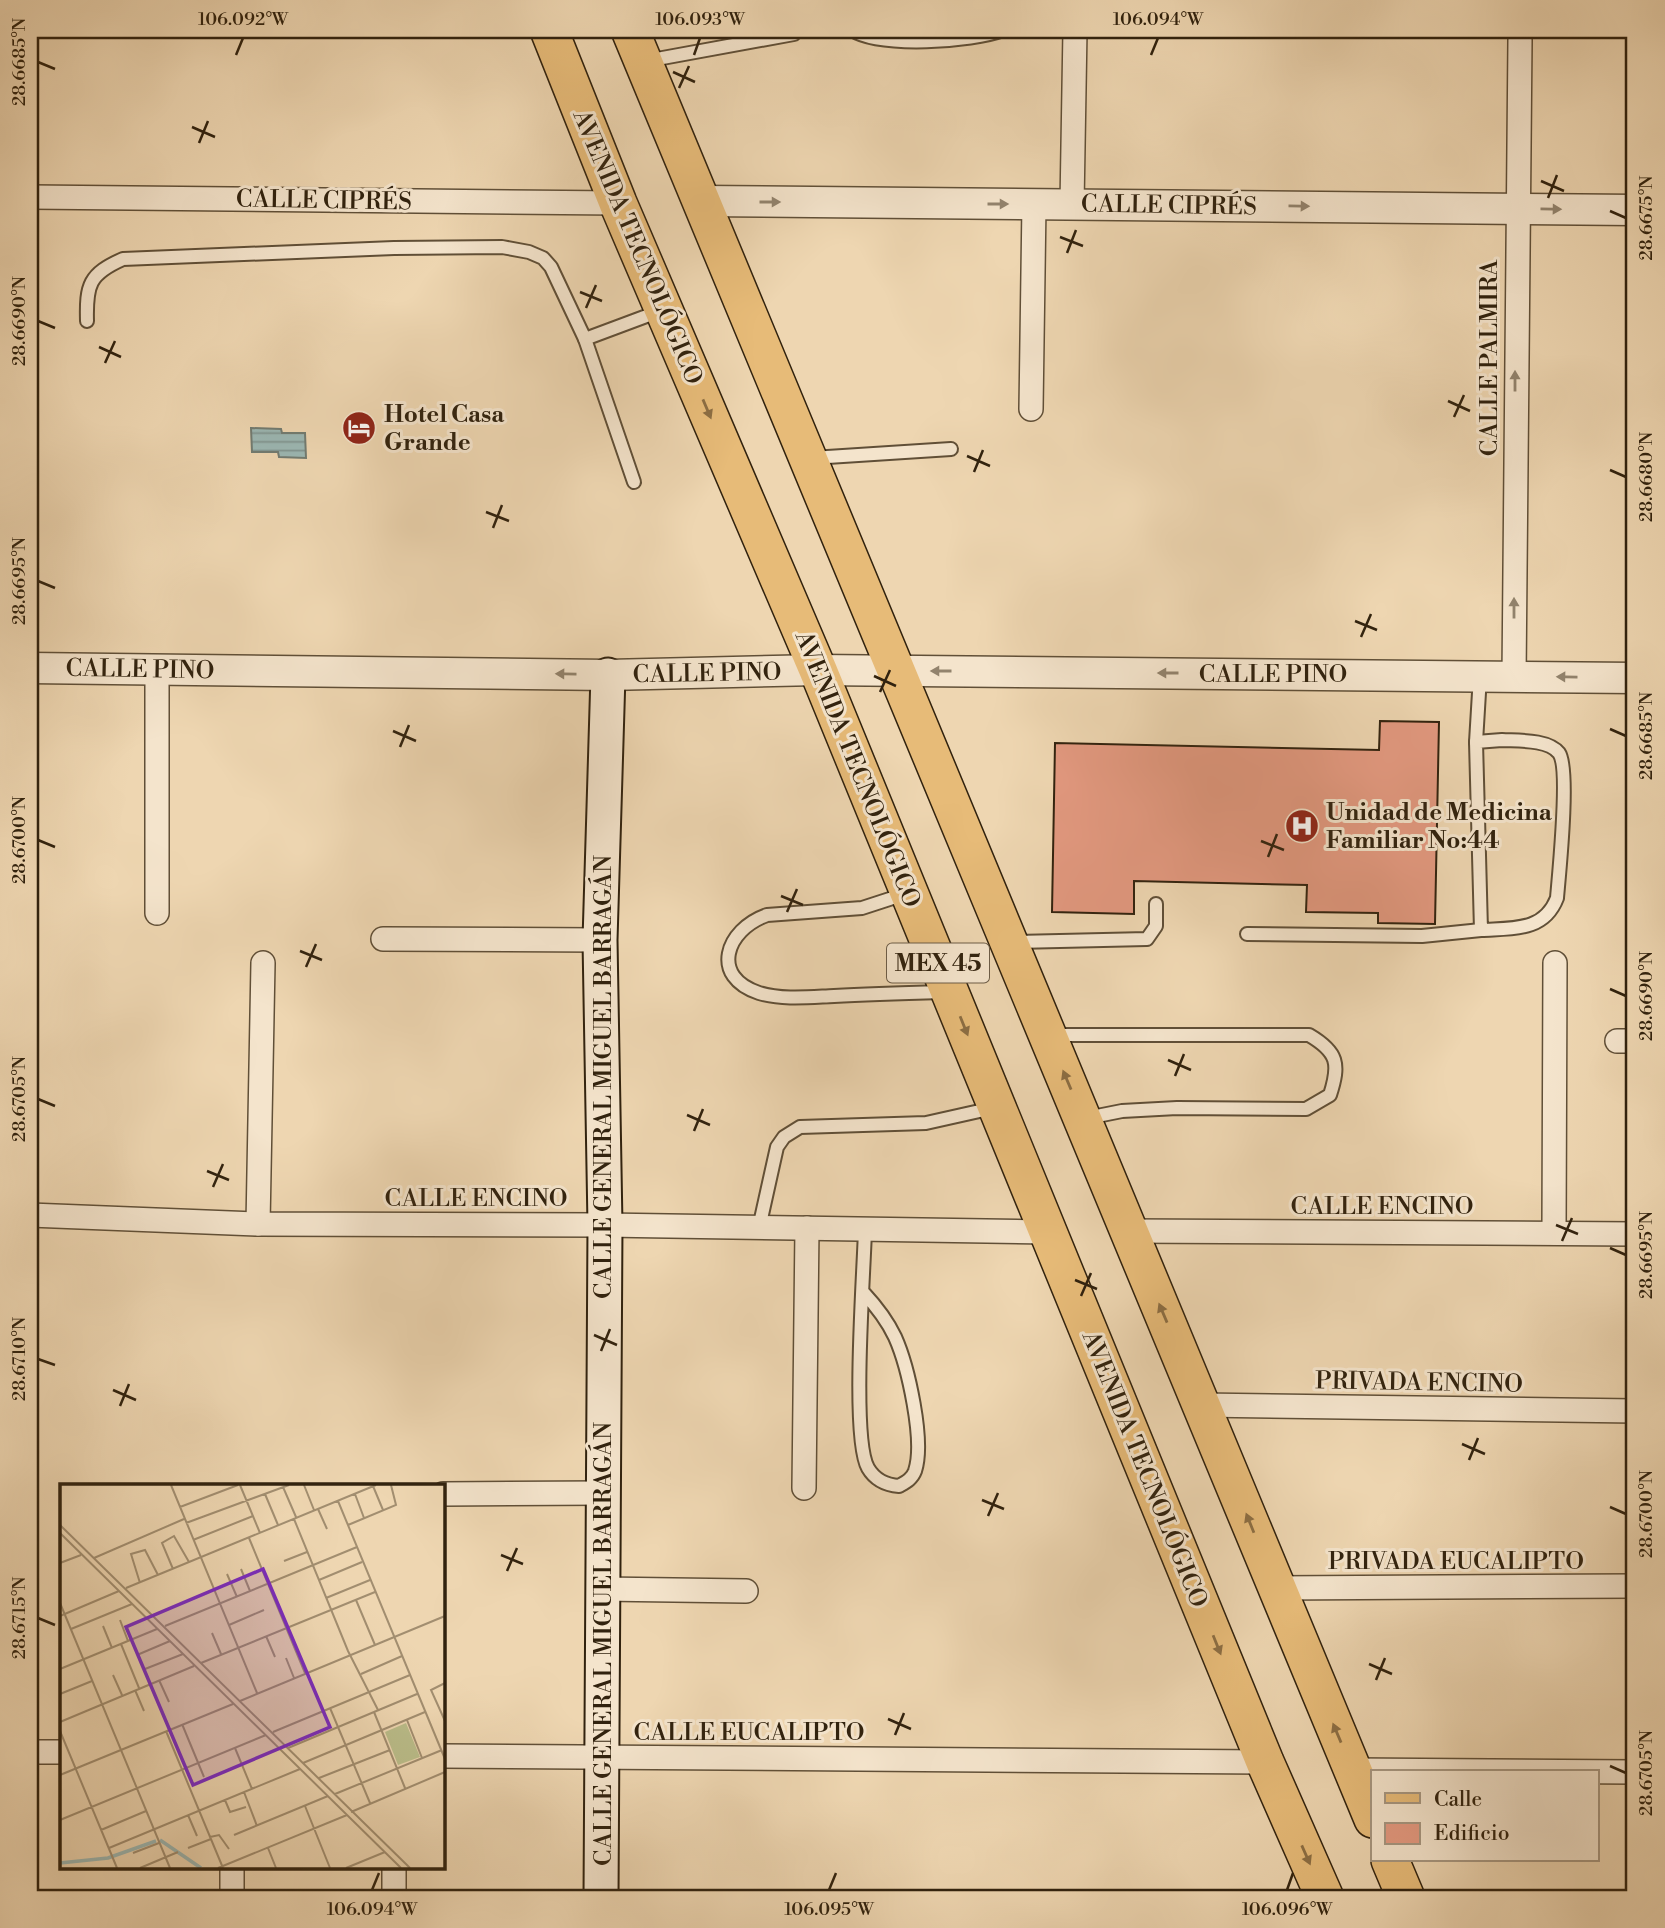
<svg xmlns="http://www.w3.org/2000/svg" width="1665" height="1928" font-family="'Libre Bodoni',serif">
<defs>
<pattern id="water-rules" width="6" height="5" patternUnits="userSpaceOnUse" patternTransform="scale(1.75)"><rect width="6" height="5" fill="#9bb7b3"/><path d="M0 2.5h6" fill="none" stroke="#7f9490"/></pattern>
</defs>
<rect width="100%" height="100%" fill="#eed6b1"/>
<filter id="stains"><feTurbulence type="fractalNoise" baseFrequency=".00286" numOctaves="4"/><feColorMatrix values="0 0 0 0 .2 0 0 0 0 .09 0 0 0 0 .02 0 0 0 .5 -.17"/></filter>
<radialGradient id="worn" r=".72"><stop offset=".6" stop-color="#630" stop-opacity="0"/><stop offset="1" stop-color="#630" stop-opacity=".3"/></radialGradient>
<path fill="url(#water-rules)" stroke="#717b71" stroke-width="2" d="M 251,428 L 281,429 L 282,433 L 305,433 L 306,458 L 279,457 L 278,452 L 252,452 Z"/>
<path fill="#e39980" stroke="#31220e" stroke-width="2" d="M 1380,721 L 1439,722 L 1435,924 L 1378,923 L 1378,913 L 1306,912 L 1307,885 L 1134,881 L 1134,914 L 1052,912 L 1055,743 L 1379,750 Z"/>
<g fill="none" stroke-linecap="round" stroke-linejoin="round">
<g stroke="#604f37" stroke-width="16">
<g id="service">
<path d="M 852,30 C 880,48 972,42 1003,30"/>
<path d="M 646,61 L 794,34"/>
<path d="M 87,321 C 86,285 89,274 123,259 L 394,248 L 502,247 L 529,252 L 543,258 L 551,267 L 585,339 L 660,311"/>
<path d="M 585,339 L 634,482"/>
<path d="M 812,458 L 951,449"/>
<path d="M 1502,740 C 1517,741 1548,739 1559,753 C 1570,768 1559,874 1557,898 C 1544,932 1512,928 1481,930 L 1476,742 Z"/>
<path d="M 1476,742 L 1480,676"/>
<path d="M 905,894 L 862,908 L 767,915 C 725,930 710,977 759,993 C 782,1000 810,997 834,996 C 871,994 909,993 946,992"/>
<path d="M 1247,934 L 1422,936 L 1481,930"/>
<path d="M 1013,942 L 1147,939 L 1156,926 L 1156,904"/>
<path d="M 1050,1035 L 1309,1035 C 1338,1052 1340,1064 1330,1095 L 1306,1109 L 1177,1108 L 1122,1111 L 1087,1118"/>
<path d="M 759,1228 L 777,1147 L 784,1137 L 800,1127 L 926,1123 L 993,1108"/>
<path d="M 863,1292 C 876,1306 887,1320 895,1337 C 908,1366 925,1441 915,1471 C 912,1479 906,1482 899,1486 C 886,1485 875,1480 868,1468 C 851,1438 864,1272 865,1229"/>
</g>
</g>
<g stroke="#604f37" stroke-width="26">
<g id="minor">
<path d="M 30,197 L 618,203"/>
<path d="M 1072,204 L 1075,30"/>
<path d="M 1031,409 L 1034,204"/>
<path d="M 157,669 L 157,913"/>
<path d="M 1514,677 L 1520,40"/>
<path d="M 383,939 L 600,940"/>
<path d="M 1617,1041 L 1635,1041"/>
<path d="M 30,1215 L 258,1224 L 605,1225 L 1048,1232"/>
<path d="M 258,1224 L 263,963"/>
<path d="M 1129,1231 L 1635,1234"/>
<path d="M 1554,1233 L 1555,963"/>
<path d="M 1201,1405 L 1635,1411"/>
<path d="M 804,1488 L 807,1228"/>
<path d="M 443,1494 L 604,1493"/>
<path d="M 1277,1588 L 1635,1586"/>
<path d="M 601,1589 L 746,1591"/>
<path d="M 30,1752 L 61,1752"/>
<path d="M 443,1756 L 1265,1762"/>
<path d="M 1352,1770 L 1635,1772"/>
<path d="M 232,1898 L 232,1867"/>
<path d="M 394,1898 L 394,1867"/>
</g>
</g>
<g stroke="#604f37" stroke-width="33">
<g id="tertiary">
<path d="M 702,201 L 1635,210"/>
<path d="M 30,668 L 608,675 L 818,670 L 1635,678"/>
</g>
</g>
<g stroke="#31220e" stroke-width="37">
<path id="secondary" d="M 601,1898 L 605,1225 L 600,940 L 608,675"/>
</g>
<g stroke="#31220e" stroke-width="40">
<g id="primary">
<path d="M 549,30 L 618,203 L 818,670 L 1265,1762 L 1325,1898"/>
<path d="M 630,30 L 1373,1819"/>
<path d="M 1390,1860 L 1406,1898"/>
</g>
</g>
<use href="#service" stroke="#f4e4cc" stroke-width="12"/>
<use href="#minor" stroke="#f4e4cc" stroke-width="23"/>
<use href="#tertiary" stroke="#f4e4cc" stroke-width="30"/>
<use href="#secondary" stroke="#f4e4cc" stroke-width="33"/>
<use href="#primary" stroke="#e7bb78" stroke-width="37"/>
</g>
<defs><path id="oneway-solid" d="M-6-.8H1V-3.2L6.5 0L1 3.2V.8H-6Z" transform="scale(1.75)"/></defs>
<g fill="#92836d">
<use href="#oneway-solid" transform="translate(770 202)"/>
<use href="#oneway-solid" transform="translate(998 204)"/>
<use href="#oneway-solid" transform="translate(1299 206) rotate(1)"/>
<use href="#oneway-solid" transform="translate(1551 209) rotate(1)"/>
<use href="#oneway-solid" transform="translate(1515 381) rotate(-90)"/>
<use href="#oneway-solid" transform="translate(1514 608) rotate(-90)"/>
<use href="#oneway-solid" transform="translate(941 671) rotate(-180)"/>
<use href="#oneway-solid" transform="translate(1168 673) rotate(-180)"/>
<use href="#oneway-solid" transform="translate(566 674) rotate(-179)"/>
<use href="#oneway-solid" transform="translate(1567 677) rotate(-179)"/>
</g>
<g fill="#8c6e43">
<use href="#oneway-solid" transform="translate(707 409) rotate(67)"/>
<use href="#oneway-solid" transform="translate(964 1026) rotate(68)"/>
<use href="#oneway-solid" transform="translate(1067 1080) rotate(-113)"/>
<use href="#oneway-solid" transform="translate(1163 1313) rotate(-113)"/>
<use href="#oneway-solid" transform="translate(1250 1523) rotate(-112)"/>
<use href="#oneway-solid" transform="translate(1217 1645) rotate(68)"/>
<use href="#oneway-solid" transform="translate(1337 1733) rotate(-113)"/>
<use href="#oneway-solid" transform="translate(1306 1855) rotate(66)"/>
</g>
<path fill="none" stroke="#31220e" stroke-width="2.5" d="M 236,55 L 243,38M 694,55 L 700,38M 1151,55 L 1158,38M 38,62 L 55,69M 673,72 L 695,82M 679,88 L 689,66M 192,127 L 215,137M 199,143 L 208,121M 1541,181 L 1564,191M 1548,198 L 1557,175M 1610,211 L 1626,218M 1060,237 L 1083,246M 1067,253 L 1076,230M 580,292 L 602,301M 586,308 L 596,285M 38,321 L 55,328M 99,347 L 121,357M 105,363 L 115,341M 1448,401 L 1470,411M 1454,417 L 1464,395M 967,456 L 990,466M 1610,470 L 1626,477M 974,472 L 983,450M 486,512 L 509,521M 493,528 L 502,505M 38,581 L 55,588M 1355,621 L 1377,630M 1361,637 L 1371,614M 874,676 L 896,686M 880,692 L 890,670M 1610,729 L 1626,736M 393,731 L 416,741M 400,747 L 409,725M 38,840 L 55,847M 1261,841 L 1284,850M 1268,857 L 1277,834M 781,896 L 803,905M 787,912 L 797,889M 300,951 L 322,960M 306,967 L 316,944M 1610,989 L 1626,996M 1168,1060 L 1191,1070M 1175,1076 L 1184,1054M 38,1099 L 55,1106M 687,1115 L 710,1125M 694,1131 L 703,1109M 207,1171 L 229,1180M 213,1187 L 223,1164M 1556,1225 L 1578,1234M 1562,1241 L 1572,1218M 1610,1248 L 1626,1255M 1075,1280 L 1097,1289M 1081,1296 L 1091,1273M 594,1335 L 617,1345M 601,1351 L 610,1329M 38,1359 L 55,1365M 113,1390 L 136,1400M 120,1406 L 129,1384M 1462,1444 L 1485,1454M 1469,1460 L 1478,1438M 982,1500 L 1004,1509M 1610,1507 L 1626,1514M 988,1516 L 998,1493M 501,1555 L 523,1564M 507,1571 L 517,1548M 38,1618 L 55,1625M 1369,1664 L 1392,1674M 1376,1680 L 1385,1658M 888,1719 L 911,1729M 895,1735 L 904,1713M 1610,1766 L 1626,1773M 372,1890 L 379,1873M 829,1890 L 836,1873M 1287,1890 L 1293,1873"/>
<defs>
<g id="hotel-disc" transform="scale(1.75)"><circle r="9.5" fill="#8f2418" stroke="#f4e4cc"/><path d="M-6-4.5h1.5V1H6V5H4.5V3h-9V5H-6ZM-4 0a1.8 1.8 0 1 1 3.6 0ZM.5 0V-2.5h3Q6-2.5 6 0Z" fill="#fff"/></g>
<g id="hospital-disc" transform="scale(1.75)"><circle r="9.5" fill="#8f2418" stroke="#f4e4cc"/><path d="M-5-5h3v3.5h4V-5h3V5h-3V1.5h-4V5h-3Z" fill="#fff"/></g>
</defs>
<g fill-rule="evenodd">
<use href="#hotel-disc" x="359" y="428"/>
<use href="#hospital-disc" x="1302" y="826"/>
</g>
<g text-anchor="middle" stroke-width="6" stroke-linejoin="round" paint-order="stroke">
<rect fill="#f4e4cc" stroke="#6c5c47" stroke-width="2" x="887" y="943.5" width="102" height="39" rx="5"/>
<g font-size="23" font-weight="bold" fill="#31220e">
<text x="938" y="971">MEX 45</text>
</g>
<g font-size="24" fill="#31220e" stroke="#f4e4cc">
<text transform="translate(324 200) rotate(1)" y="8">CALLE CIPRÉS</text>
<text transform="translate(1169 205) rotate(1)" y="8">CALLE CIPRÉS</text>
<text transform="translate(638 247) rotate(67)" y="8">AVENIDA TECNOLÓGICO</text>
<text transform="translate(1489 358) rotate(-90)" y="8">CALLE PALMIRA</text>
<text transform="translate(140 669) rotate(1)" y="8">CALLE PINO</text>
<text transform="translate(707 673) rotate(-1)" y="8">CALLE PINO</text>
<text x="1273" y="682">CALLE PINO</text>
<text transform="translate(858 769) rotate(68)" y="8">AVENIDA TECNOLÓGICO</text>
<text transform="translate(603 1077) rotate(-90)" y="8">CALLE GENERAL MIGUEL BARRAGÁN</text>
<text x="476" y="1206">CALLE ENCINO</text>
<text x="1382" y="1214">CALLE ENCINO</text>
<text transform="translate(1419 1382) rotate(1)" y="8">PRIVADA ENCINO</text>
<text transform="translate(1145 1469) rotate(68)" y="8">AVENIDA TECNOLÓGICO</text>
<text x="1456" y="1569">PRIVADA EUCALIPTO</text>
<text transform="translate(603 1644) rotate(-90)" y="8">CALLE GENERAL MIGUEL BARRAGÁN</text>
<text x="749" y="1740">CALLE EUCALIPTO</text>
</g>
<g font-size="24" font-weight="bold" fill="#31220e" stroke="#f4e4cc" text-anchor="start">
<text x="384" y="422">Hotel Casa<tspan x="384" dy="28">Grande</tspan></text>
<text x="1326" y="820">Unidad de Medicina<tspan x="1326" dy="28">Familiar No:44</tspan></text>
</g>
</g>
<g transform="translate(60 1484)">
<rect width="385" height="385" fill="#eed6b1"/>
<path d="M 346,239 L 360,273 L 338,281 L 325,248 Z" fill="#babd8a"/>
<path fill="none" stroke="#9bb7b3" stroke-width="3.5" d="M 100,356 L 141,384M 0,379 L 48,374 L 96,357"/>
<path fill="none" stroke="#a28e70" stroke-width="2" d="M 111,1 L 197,209M 180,1 L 200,49M 244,1 L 254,26M 313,2 L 323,26M 223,3 L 236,33M 205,10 L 218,41M 295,10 L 304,34M 278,17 L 385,275M 120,23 L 178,1M 258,25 L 267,45M 234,35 L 288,167 L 318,226M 126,39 L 229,1M 0,41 L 350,384M 288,41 L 336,21 L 331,1M 0,49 L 341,384M 189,54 L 245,189M 133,56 L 193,32M 34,74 L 124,35M 224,77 L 247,68M 0,79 L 21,71M 113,85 L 102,59 L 114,52 L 129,78M 181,85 L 190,107M 167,90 L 177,113M 259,96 L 302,78M 80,99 L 71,70 L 85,66 L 98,91M 66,104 L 316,1M 266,114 L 310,96M 296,116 L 315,161M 0,119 L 110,384M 0,132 L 59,107M 60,136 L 68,157M 169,141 L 204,126M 43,142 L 52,164M 105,142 L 297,63M 11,145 L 72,120M 152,149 L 161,170M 206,152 L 215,173M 61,160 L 79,204M 77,171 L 110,157M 226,174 L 234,194M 141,179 L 315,108M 0,185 L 97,145M 85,185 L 123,170M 301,190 L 342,172M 53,191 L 62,211M 99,196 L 109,218M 385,199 L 371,206 L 385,237M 75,206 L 84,227M 0,210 L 32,197M 180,217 L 385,132M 270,224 L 310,319M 314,228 L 345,304M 347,236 L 362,274M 0,238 L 134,182M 122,240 L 144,293M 0,247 L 57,384M 106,247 L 163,384M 213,248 L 350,191M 175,264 L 192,305M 228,264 L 357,210M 243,279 L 365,228M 0,291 L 173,220M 259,294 L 330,266M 184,308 L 197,342M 275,310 L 382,266M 165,316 L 170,328 L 186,323M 245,322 L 270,384M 291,328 L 385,288M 128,331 L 137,352M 0,336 L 206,251M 41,346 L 86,327M 174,351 L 268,312M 150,353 L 159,351 L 169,365M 49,364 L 240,285M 128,364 L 151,355M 208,364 L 216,384M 73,369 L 99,359M 80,384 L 118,368M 158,384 L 287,331M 286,384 L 325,368"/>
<path fill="#7b2cbf" fill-opacity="0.15" stroke="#7b2cbf" stroke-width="3.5" d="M 203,85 L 270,243 L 133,301 L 66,143 Z"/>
<rect width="385" height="385" fill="none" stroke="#31220e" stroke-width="3.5"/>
</g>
<rect width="1665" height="1928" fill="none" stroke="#eed6b1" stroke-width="77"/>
<rect x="1371" y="1770" width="228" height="91" fill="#f4e4cc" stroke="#a69680" stroke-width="2"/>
<rect x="1385" y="1793" width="35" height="10" fill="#e7bb78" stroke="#a69680" stroke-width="2"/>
<text x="1434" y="1806" font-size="21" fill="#31220e">Calle</text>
<rect x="1385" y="1823" width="35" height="21" fill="#e39980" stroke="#a69680" stroke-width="2"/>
<text x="1434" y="1840" font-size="21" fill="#31220e">Edificio</text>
<rect x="38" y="38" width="1588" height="1852" fill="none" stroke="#31220e" stroke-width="2.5"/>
<g font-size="18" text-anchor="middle" fill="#31220e">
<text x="243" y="25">106.092°W</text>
<text x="700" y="25">106.093°W</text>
<text x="1158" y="25">106.094°W</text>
<text transform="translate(19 62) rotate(-90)" y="6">28.6685°N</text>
<text transform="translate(1646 218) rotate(-90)" y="6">28.6675°N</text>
<text transform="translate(19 321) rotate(-90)" y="6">28.6690°N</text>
<text transform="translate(1646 477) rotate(-90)" y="6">28.6680°N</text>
<text transform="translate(19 581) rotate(-90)" y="6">28.6695°N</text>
<text transform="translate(1646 736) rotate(-90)" y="6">28.6685°N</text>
<text transform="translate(19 840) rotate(-90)" y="6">28.6700°N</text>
<text transform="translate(1646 996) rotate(-90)" y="6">28.6690°N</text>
<text transform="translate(19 1099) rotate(-90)" y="6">28.6705°N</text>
<text transform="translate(1646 1255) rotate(-90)" y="6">28.6695°N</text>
<text transform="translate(19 1359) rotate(-90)" y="6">28.6710°N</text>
<text transform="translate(1646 1514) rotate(-90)" y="6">28.6700°N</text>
<text transform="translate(19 1618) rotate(-90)" y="6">28.6715°N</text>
<text transform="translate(1646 1773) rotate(-90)" y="6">28.6705°N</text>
<text x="372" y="1915">106.094°W</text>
<text x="829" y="1915">106.095°W</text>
<text x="1287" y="1915">106.096°W</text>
</g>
<rect width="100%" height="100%" filter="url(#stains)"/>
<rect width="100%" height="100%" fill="url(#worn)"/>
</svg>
